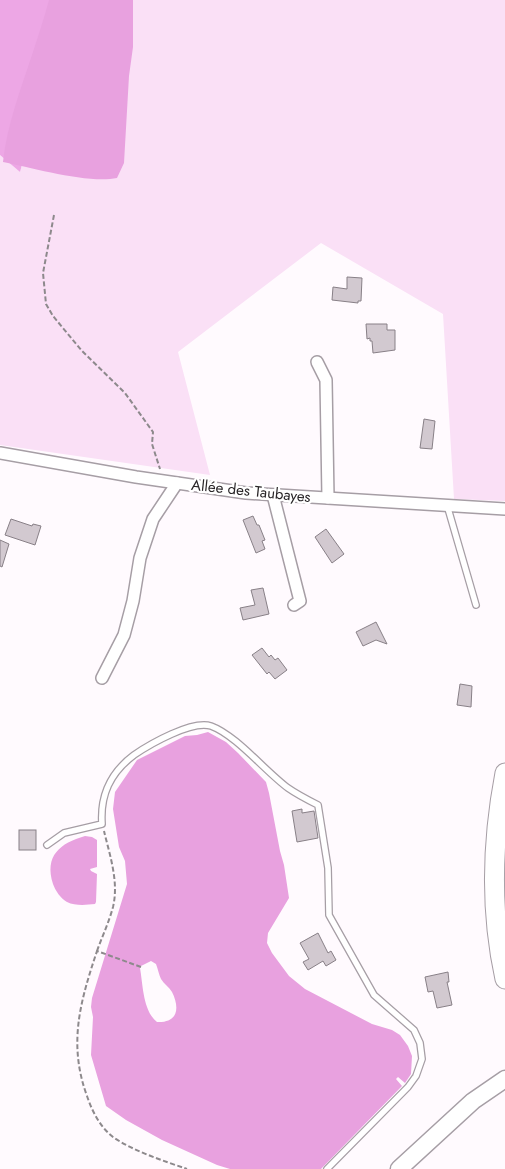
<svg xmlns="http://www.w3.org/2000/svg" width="505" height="1169" font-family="Jost,sans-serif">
<rect width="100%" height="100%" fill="#fffafe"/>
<path fill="#fae0f6" d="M 66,0 L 505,0 L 505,501 L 454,499 L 443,314 L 321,243 L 178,352 L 210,475 L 0,445 L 0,155 L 20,172 Z"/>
<path fill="#eda7e5" d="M 0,0 L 66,0 L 20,172 L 0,155 Z"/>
<g fill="#e8a1df" fill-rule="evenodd">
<path d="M 49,0 L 133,0 L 133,47 L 129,76 L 124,163 L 117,178 C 89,184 33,168 3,162 C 7,125 20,91 32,55 C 38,37 44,18 49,0 Z"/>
<path d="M 208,732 L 226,742 L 238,753 L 266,782 L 269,793 L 280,851 L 284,865 L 289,898 L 268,933 L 267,943 L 272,953 L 289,976 L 305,989 L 372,1024 L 392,1030 L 400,1035 L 408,1046 L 412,1056 L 411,1074 L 405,1083 L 398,1077 L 396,1079 L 402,1086 L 321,1169 L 230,1169 L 217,1165 L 162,1140 L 126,1120 L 106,1106 L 91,1055 L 93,1017 L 91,1007 L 92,998 L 127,884 L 125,861 L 119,847 L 113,809 L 115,792 L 137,760 L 185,736 L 197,735 ZM 151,961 L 156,964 C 158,969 159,975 161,979 C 164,984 169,987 172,992 C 180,1008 178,1023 157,1022 C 143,1011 143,985 140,968 L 141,966 Z"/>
<path d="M 85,836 L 92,837 L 97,840 L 97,867 L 90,869 L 91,871 L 97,874 L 96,902 L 95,904 C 86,905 75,906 67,902 C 61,899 55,890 53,884 C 44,856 60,843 85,836 Z"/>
</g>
<g fill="#d2c9d0" stroke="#888087">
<path d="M 347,277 L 362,278 L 361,301 L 358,301 L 358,303 L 332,300 L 333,287 L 347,289 Z"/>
<path d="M 366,324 L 387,324 L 387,330 L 395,330 L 395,350 L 373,353 L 372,341 L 370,341 L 370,338 L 367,339 Z"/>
<path d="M 424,419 L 435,421 L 432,449 L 420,448 Z"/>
<path d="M 253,516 L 257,525 L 259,525 L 265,540 L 262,541 L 265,549 L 256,553 L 243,520 Z"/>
<path d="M 11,519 L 32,526 L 33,524 L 41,526 L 35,545 L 5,535 Z"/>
<path d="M 326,529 L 344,554 L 332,563 L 315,537 Z"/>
<path d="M 0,540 L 9,544 L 2,567 L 0,566 Z"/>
<path d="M 263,588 L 269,614 L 243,620 L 240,608 L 255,605 L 251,590 Z"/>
<path d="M 376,622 L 387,644 L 376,640 L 363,646 L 356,632 Z"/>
<path d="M 262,648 L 269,657 L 271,655 L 275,660 L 278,658 L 287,670 L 275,679 L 269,672 L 267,674 L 252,655 Z"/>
<path d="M 460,684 L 472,686 L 471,707 L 457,705 Z"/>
<path d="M 302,809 L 302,813 L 314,811 L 318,838 L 297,842 L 292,811 Z"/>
<rect x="19" y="830" width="17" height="20"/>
<path d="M 318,933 L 328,953 L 331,951 L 336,960 L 326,966 L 323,961 L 308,970 L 303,962 L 309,959 L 300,943 Z"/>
<path d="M 448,972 L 449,982 L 447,982 L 452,1005 L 437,1008 L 433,991 L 428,992 L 425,977 Z"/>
</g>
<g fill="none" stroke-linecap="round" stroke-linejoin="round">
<g stroke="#a69ea5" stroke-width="8">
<g id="lane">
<path d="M 447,505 L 476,605"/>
<path d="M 47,845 L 64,833 L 102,824 C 100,795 110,773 134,755 C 150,744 192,720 211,726 C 236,735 266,772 288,788 C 298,795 308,800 318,805 L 328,868 L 329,915 L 374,995 L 414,1030 L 420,1043 L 422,1059 L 416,1076 L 408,1087 L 327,1169"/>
</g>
</g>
<g stroke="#a69ea5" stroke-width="14">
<g id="street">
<path d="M 317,362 L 326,380 L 328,498"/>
<path d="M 0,453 L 136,477 L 246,493 L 505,509"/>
<path d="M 273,495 L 300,601 L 294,605"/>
<path d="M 102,678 L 124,635 L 133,601 L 140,558 L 153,519 L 177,483"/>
</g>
</g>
<g stroke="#a69ea5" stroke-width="19">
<path id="secondary" d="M 399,1169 L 473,1101 L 505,1079"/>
</g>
<g stroke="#a69ea5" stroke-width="21">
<path id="primary" d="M 505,773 C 492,841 490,911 505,979"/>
</g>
<g stroke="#8d898c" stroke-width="2" stroke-dasharray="5 2.5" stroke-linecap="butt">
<path d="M 54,215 L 43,273 L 46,304 L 53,316 L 82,351 L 125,393 L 153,432 L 152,444 L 160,469"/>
<path d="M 97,951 C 102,937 109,922 113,907 C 119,882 110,856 104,831"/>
<path d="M 141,967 L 97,951 C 80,1002 68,1044 87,1096 C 92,1111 100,1127 113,1137 C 133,1151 164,1161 187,1169"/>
</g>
<use href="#lane" stroke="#fff" stroke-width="5.5"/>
<use href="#street" stroke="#fff" stroke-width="11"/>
<use href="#secondary" stroke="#fff" stroke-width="16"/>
<use href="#primary" stroke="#fff" stroke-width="19"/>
</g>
<g text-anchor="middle" stroke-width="4.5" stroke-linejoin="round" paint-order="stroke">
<g font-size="15" fill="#282527" stroke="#fff">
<text transform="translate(251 491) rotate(6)" y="5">Allée des Taubayes</text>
</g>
</g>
</svg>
